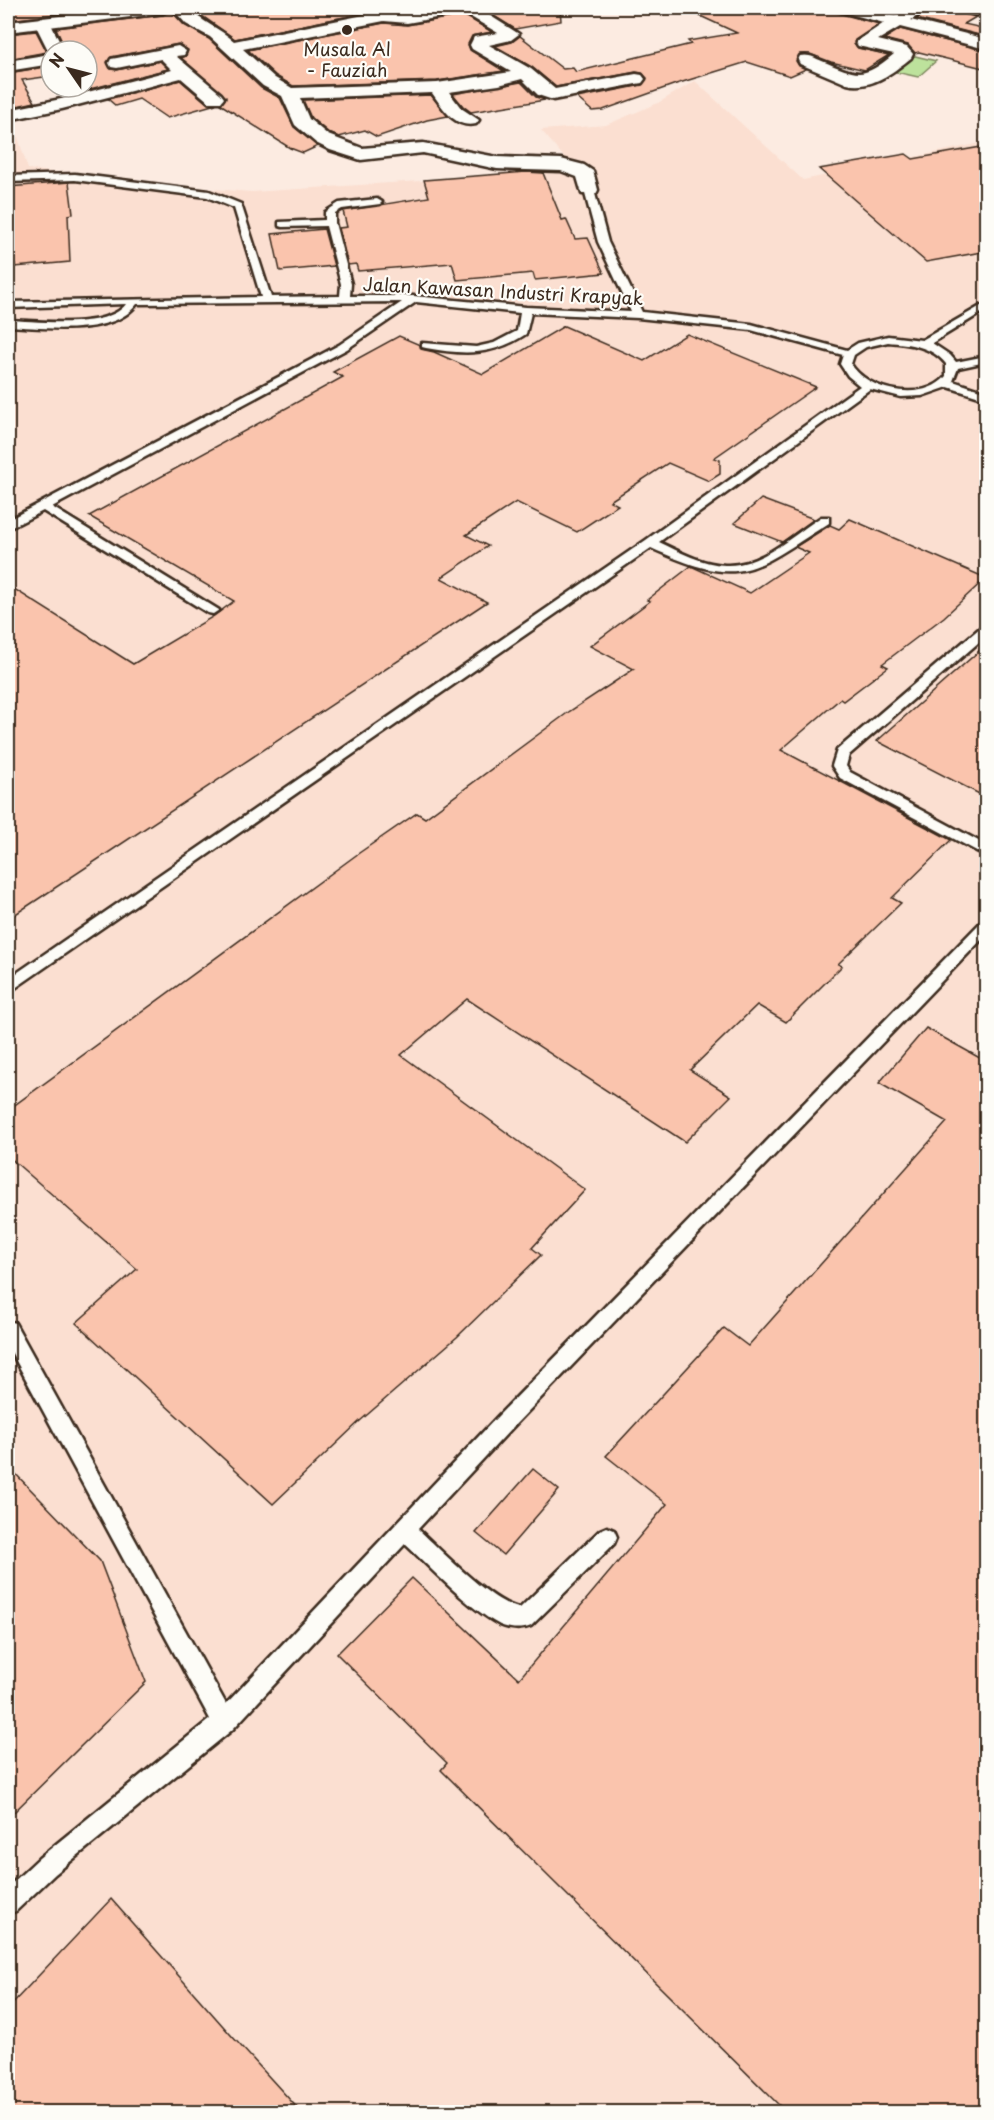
<svg xmlns="http://www.w3.org/2000/svg" width="994" height="2120" font-family="'Playpen Sans',sans-serif">
<rect width="100%" height="100%" fill="#fcebe1"/>
<filter id="ink" filterUnits="userSpaceOnUse"><feTurbulence type="fractalNoise" baseFrequency=".0167" numOctaves="2"/><feDisplacementMap in="SourceGraphic" scale="12" xChannelSelector="R" yChannelSelector="G"/><feConvolveMatrix kernelMatrix="1 2 1 2 8 2 1 2 1" color-interpolation-filters="sRGB"/></filter>
<g filter="url(#ink)">
<path fill="#fbdfd1" d="M 695,81 L 803,180 L 986,142 L 986,2112 L 8,2112 L 8,130 L 15,128 L 28,169 L 146,184 L 252,192 L 576,171 L 541,130 L 606,125 L 658,103 Z"/>
<path fill="#bde29c" stroke="#7c865d" stroke-width="1.5" d="M 911,55 L 936,61 L 918,77 L 892,71 Z"/>
<g fill="#fac4ad" stroke="#3b2a1e" stroke-width="1.5">
<path d="M 8,8 L 113,8 L 8,20 Z"/>
<path d="M 191,8 L 428,8 L 407,11 L 384,9 L 235,39 Z"/>
<path d="M 481,8 L 560,8 L 561,21 L 515,29 Z"/>
<path d="M 683,8 L 835,8 L 838,13 L 879,24 L 855,40 L 854,43 L 858,48 L 889,55 L 865,70 L 831,62 L 810,54 L 800,54 L 796,61 L 799,66 L 806,69 L 790,76 L 747,62 L 676,84 L 603,110 L 592,111 L 577,98 L 642,85 L 647,78 L 642,73 L 636,72 L 556,87 L 532,67 L 495,46 L 512,42 L 520,36 L 563,69 L 573,68 L 576,72 L 691,44 L 688,41 L 737,33 Z"/>
<path d="M 929,8 L 957,8 L 960,13 L 976,17 L 964,24 L 987,29 L 987,37 L 917,19 L 926,13 Z"/>
<path d="M 171,11 L 184,25 L 209,39 L 261,88 L 280,98 L 294,127 L 318,146 L 303,153 L 290,148 L 220,104 L 226,97 L 181,58 L 186,56 L 188,50 L 179,44 L 111,57 L 107,62 L 111,69 L 117,70 L 160,61 L 168,69 L 90,89 L 87,83 L 87,51 L 66,51 L 56,28 L 163,15 Z"/>
<path d="M 464,15 L 492,32 L 472,36 L 468,44 L 470,50 L 504,71 L 437,81 L 293,86 L 276,76 L 248,50 L 384,23 L 407,25 Z"/>
<path d="M 900,29 L 987,51 L 987,69 L 919,52 L 915,53 L 908,45 L 884,39 Z"/>
<path d="M 36,31 L 47,52 L 8,59 L 8,34 Z"/>
<path d="M 51,66 L 51,76 L 22,80 L 35,102 L 8,108 L 8,73 Z"/>
<path d="M 180,80 L 208,104 L 216,104 L 167,118 L 139,99 L 116,106 L 108,99 Z"/>
<path d="M 521,82 L 536,97 L 545,100 L 471,112 L 463,106 L 453,94 Z"/>
<path d="M 431,95 L 448,116 L 427,120 L 377,137 L 365,130 L 339,137 L 329,133 L 311,118 L 303,100 Z"/>
<path d="M 987,146 L 987,251 L 926,262 L 819,169 L 906,154 L 913,159 Z"/>
<path d="M 526,172 L 543,173 L 562,220 L 566,219 L 575,239 L 588,238 L 604,273 L 535,280 L 533,273 L 457,280 L 452,263 L 358,271 L 356,264 L 348,265 L 339,228 L 347,227 L 343,211 L 429,197 L 424,180 Z"/>
<path d="M 69,182 L 73,214 L 68,215 L 70,262 L 15,267 L 15,264 L 8,265 L 8,187 Z"/>
<path d="M 324,229 L 334,266 L 280,271 L 272,234 Z"/>
<path d="M 564,326 L 644,361 L 687,334 L 816,387 L 714,458 L 720,460 L 720,474 L 709,481 L 668,463 L 610,501 L 618,505 L 577,532 L 516,502 L 466,535 L 488,546 L 441,578 L 487,602 L 8,919 L 8,585 L 133,664 L 214,616 L 234,601 L 89,516 L 343,377 L 333,372 L 399,336 L 420,345 L 421,349 L 434,352 L 483,374 Z"/>
<path d="M 761,499 L 814,519 L 782,542 L 734,523 Z"/>
<path d="M 850,519 L 986,578 L 944,617 L 882,664 L 888,667 L 843,701 L 840,699 L 781,750 L 951,840 L 892,898 L 901,903 L 838,964 L 842,966 L 786,1022 L 757,1005 L 690,1070 L 731,1096 L 685,1142 L 467,999 L 401,1055 L 585,1190 L 532,1248 L 541,1255 L 457,1337 L 360,1421 L 273,1504 L 76,1323 L 137,1269 L 8,1156 L 8,1110 L 359,853 L 417,813 L 425,818 L 570,711 L 634,669 L 590,646 L 650,601 L 647,600 L 691,566 L 750,593 L 809,553 L 795,547 L 830,525 L 839,529 Z"/>
<path d="M 987,644 L 987,798 L 877,741 Z"/>
<path d="M 926,1028 L 987,1062 L 987,2112 L 786,2112 L 441,1770 L 447,1763 L 337,1654 L 412,1578 L 519,1679 L 667,1504 L 606,1456 L 724,1328 L 748,1346 L 947,1122 L 879,1083 Z"/>
<path d="M 8,1466 L 100,1561 L 146,1682 L 8,1818 Z"/>
<path d="M 533,1469 L 559,1490 L 503,1555 L 476,1533 Z"/>
<path d="M 111,1899 L 230,2034 L 301,2112 L 8,2112 L 8,2008 Z"/>
</g>
<g fill="none" stroke-linecap="round" stroke-linejoin="round">
<g stroke="#3b2a1e" stroke-width="5">
<g id="lane">
<path d="M 75,174 L 209,191 L 241,204 L 271,297 L 340,296 L 341,284 L 326,226 L 282,227 L 279,226 L 279,222 L 325,220 L 325,212 L 339,203 L 377,199 L 382,202 L 380,204 L 342,209 L 335,213 L 335,223 L 351,284 L 350,296 L 414,296 L 526,307 L 631,312 L 598,242 L 584,190 L 589,187 L 594,190 L 608,242 L 642,312 L 751,324 L 847,350 L 858,343 L 888,336 L 922,340 L 986,303 L 986,310 L 932,343 L 950,355 L 956,362 L 986,356 L 986,362 L 958,368 L 953,381 L 986,392 L 986,399 L 948,387 L 922,396 L 901,397 L 870,389 L 659,542 C 680,552 702,564 725,565 C 760,567 793,535 821,517 L 829,517 L 829,523 C 750,573 742,589 651,548 L 8,993 L 8,979 L 646,540 L 860,386 L 848,376 L 840,364 L 843,355 L 751,330 L 638,318 L 531,313 L 526,334 C 493,356 464,355 426,348 L 422,347 L 422,343 L 476,347 L 494,343 L 517,331 L 520,313 L 416,302 L 347,349 L 52,507 L 219,610 L 213,614 L 208,613 L 43,511 L 8,529 L 8,520 L 339,345 L 402,302 L 137,304 C 113,337 44,328 8,326 L 8,320 C 37,321 107,330 126,304 L 8,308 L 8,302 L 261,297 L 234,208 L 207,197 L 75,180 L 8,182 L 8,176 ZM 888,342 C 909,344 932,346 946,364 L 946,376 C 924,403 867,391 851,364 L 854,355 L 866,347 Z"/>
<path d="M 986,626 L 986,636 L 849,755 L 846,766 L 850,772 L 986,845 L 986,856 L 840,778 L 832,766 L 837,750 L 981,627 Z"/>
<path d="M 986,920 L 986,935 L 512,1428 L 418,1529 C 440,1549 493,1605 520,1608 L 600,1530 L 607,1527 L 614,1530 L 617,1537 L 614,1544 L 531,1626 C 522,1630 510,1629 500,1625 C 468,1608 432,1569 405,1544 L 232,1730 L 55,1874 L 16,1911 L 8,1914 L 8,1887 L 39,1858 L 210,1719 L 8,1346 L 8,1321 L 15,1323 L 226,1704 L 498,1416 L 981,922 Z"/>
</g>
</g>
<g stroke="#3b2a1e" stroke-width="5">
<g id="street">
<path d="M 172,8 L 188,8 C 202,22 219,28 234,41 L 384,11 L 407,13 L 439,8 L 478,8 L 519,34 L 511,40 L 489,45 L 531,69 L 555,89 L 636,74 L 642,75 L 645,79 L 642,83 L 636,84 L 553,100 L 538,95 L 522,79 L 499,85 L 449,92 L 461,108 L 479,120 L 476,124 C 455,129 443,108 432,93 L 300,98 L 309,119 L 328,135 L 362,148 L 423,143 L 497,157 L 561,159 L 584,165 L 593,171 L 598,190 L 596,194 L 582,194 L 577,177 L 561,171 L 497,169 L 423,153 L 361,160 L 330,150 L 316,143 L 295,125 L 282,96 L 263,86 L 210,37 L 186,24 ZM 464,13 L 498,33 L 474,37 L 470,45 L 472,49 L 511,72 L 437,83 L 292,88 L 275,78 L 243,49 L 384,21 L 407,23 Z"/>
<path d="M 837,8 L 862,8 L 895,16 L 909,8 L 927,8 L 925,11 L 911,20 L 986,39 L 986,49 L 900,27 L 878,40 L 907,47 L 913,54 L 911,58 C 893,72 872,90 847,84 L 800,64 L 798,60 L 800,56 C 809,54 815,58 822,61 C 859,76 862,80 894,54 L 858,46 L 856,42 L 884,23 L 839,11 Z"/>
<path d="M 959,8 L 986,8 L 986,17 L 961,11 Z"/>
<path d="M 42,17 L 50,22 L 64,51 L 51,51 L 51,64 L 8,71 L 8,61 L 50,54 L 34,22 Z"/>
<path d="M 178,46 L 186,51 L 184,55 L 176,56 L 221,94 L 224,98 L 221,102 L 209,102 L 181,78 L 62,109 L 8,120 L 8,110 L 61,99 L 172,70 L 161,59 L 117,68 L 111,67 L 109,63 L 111,59 L 117,58 Z"/>
</g>
</g>
<g stroke="#3b2a1e" stroke-width="5">
<path id="secondary" d="M 128,8 L 171,8 L 163,13 L 8,32 L 8,22 Z"/>
</g>
<use href="#lane" fill="#fdfcf7" fill-rule="evenodd"/>
<use href="#street" fill="#fdfcf7" fill-rule="evenodd"/>
<use href="#secondary" fill="#fdfcf7" fill-rule="evenodd"/>
</g>
</g>
<circle fill="#3b2a1e" stroke="#fdfcf7" stroke-width="2" cx="347" cy="30" r="6"/>
<g text-anchor="middle" stroke-width="4.5" stroke-linejoin="round" paint-order="stroke">
<g font-size="18" fill="#3b2a1e" stroke="#fdfcf7">
<text x="347" y="56">Musala Al<tspan x="347" dy="21">- Fauziah</tspan></text>
</g>
<g font-size="18" fill="#3b2a1e" stroke="#fdfcf7">
<text transform="translate(503 292) rotate(3)" y="6">Jalan Kawasan Industri Krapyak</text>
</g>
</g>
<rect width="994" height="2120" fill="none" stroke="#fdfcf7" stroke-width="30"/>
<rect x="15" y="15" width="964" height="2090" fill="none" stroke="#3b2a1e" stroke-width="2" filter="url(#ink)"/>
<g transform="translate(69 69) rotate(305)"><circle r="28" fill="#fdfcf7" stroke="#afa8a0" stroke-width="1.5"/>
<path d="M0-4.5L10 22L0 15L-10 22Z" fill="#3b2a1e"/>
<text y="-9" font-size="16" font-weight="bold" text-anchor="middle" fill="#3b2a1e">N</text>
</g>
</svg>
